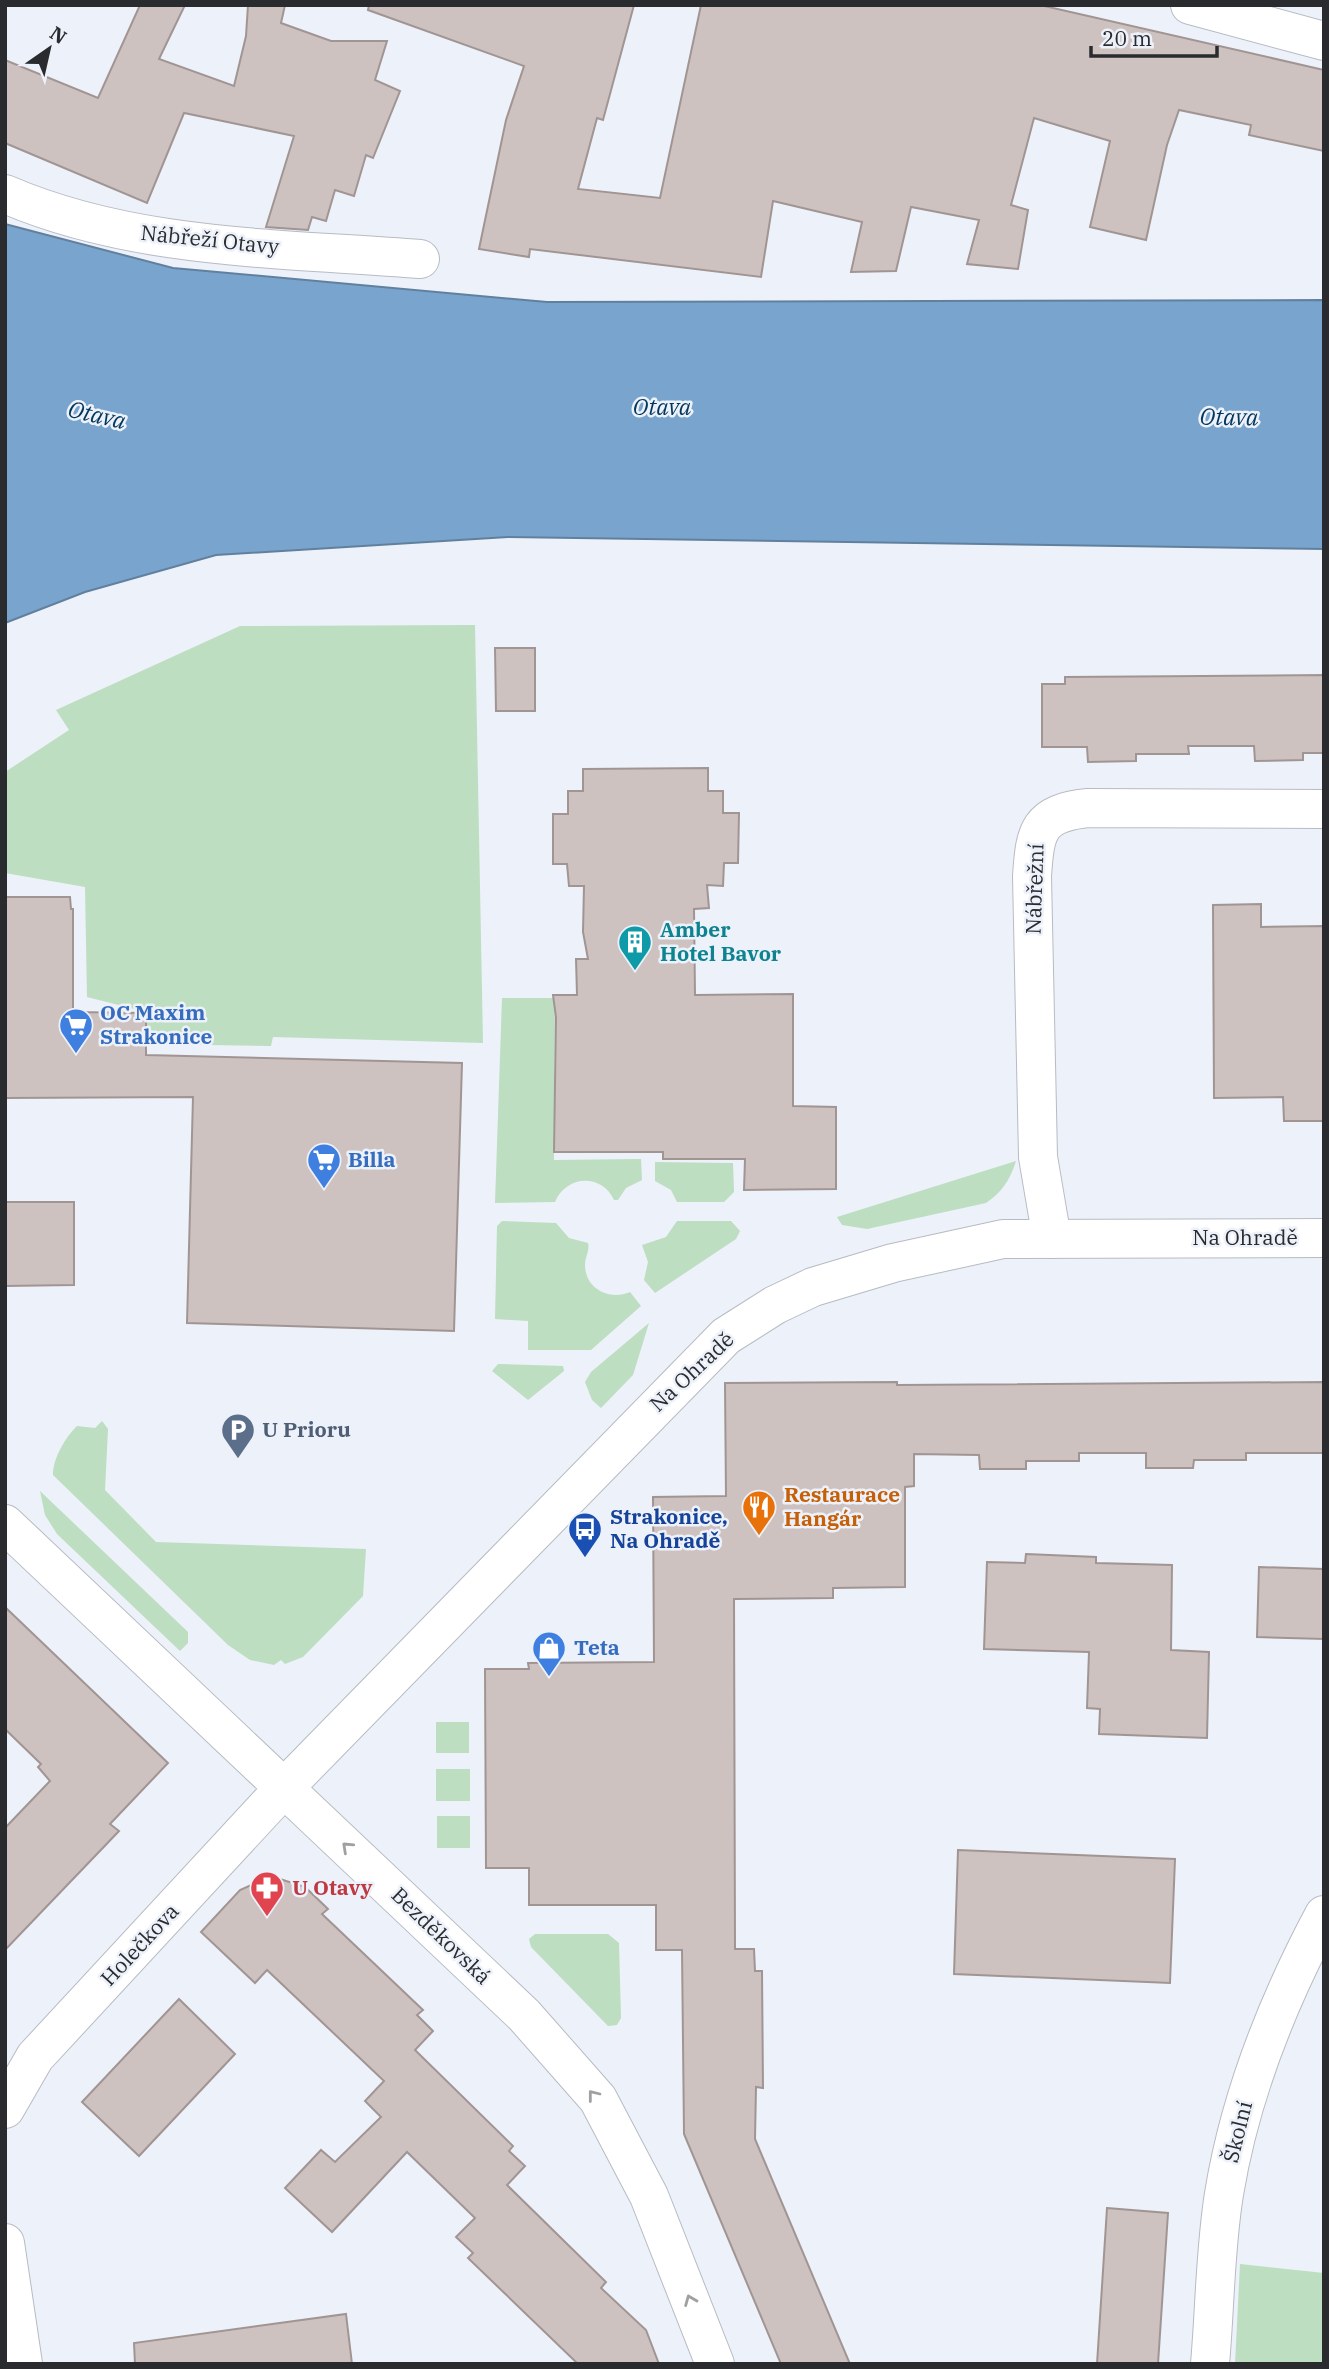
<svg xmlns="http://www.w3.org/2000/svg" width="1329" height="2369" font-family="'IBM Plex Serif',serif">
<rect width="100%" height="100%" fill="#edf1fa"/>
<g fill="#bddec1">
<path d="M 475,625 L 483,1043 L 273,1037 L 271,1046 L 146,1044 L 146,1012 L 87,997 L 85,887 L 5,873 L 5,772 L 69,730 L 56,710 L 240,626 Z"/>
<path d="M 502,998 L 555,998 L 554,1160 L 641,1159 L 642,1180 L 626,1188 L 618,1200 L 614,1200 C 602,1173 566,1175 555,1202 L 495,1203 Z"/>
<path d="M 1016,1161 C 1010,1180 1002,1192 986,1203 L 867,1229 L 842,1225 L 837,1217 Z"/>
<path d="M 655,1162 L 733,1163 L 734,1192 L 724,1202 L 677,1202 L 671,1190 L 655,1181 Z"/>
<path d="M 502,1221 L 556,1223 L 569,1238 L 588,1243 C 590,1250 585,1257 585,1265 C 585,1289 610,1301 630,1292 L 641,1306 L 591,1350 L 528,1350 L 528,1321 L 495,1319 L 497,1226 Z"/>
<path d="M 677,1221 L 731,1221 L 740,1231 L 736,1239 L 655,1293 L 644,1280 L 648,1262 L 642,1245 L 666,1237 Z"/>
<path d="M 649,1323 L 633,1375 L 601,1408 L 592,1400 L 585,1382 L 591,1372 Z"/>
<path d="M 498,1364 L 563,1366 L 564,1371 L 528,1400 L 492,1371 Z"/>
<path d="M 102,1421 L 108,1429 L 105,1490 L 156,1542 L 366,1549 L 363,1596 L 303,1657 L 285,1664 L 281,1660 L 274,1665 L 250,1660 L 228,1645 L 53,1475 C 53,1458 65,1438 77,1426 L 95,1428 Z"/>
<path d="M 40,1491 L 188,1632 L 188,1643 L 180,1651 L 57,1534 L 45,1515 Z"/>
<rect x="436" y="1722" width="33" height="31"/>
<rect x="436" y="1769" width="34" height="32"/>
<rect x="437" y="1816" width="33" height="32"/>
<path d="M 535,1934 L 608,1934 L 619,1943 L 621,2018 L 617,2025 L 608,2026 L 531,1947 L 529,1939 Z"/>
<path d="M 1240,2264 L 1324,2273 L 1324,2364 L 1235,2364 Z"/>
</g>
<path fill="#79a4ce" stroke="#61809e" stroke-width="2" d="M 5,224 L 173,268 L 547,302 L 1324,300 L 1324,549 L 508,537 L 216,555 L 85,592 L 5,623 Z"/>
<g fill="#cec2c1" stroke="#a19594" stroke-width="2">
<path d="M 140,5 L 185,5 L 159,59 L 234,86 L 246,36 L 248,5 L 285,5 L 281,23 L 331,41 L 387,41 L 375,80 L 400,91 L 373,158 L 366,155 L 354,196 L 335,190 L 326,221 L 312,217 L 308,230 L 266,227 L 294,136 L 184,113 L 147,203 L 5,143 L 5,60 L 98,98 Z"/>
<path d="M 369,5 L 634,5 L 603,120 L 597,118 L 578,189 L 660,198 L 701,5 L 1040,5 L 1324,70 L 1324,151 L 1249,135 L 1251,125 L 1179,110 L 1167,145 L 1146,240 L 1090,227 L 1110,141 L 1034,118 L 1011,205 L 1028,210 L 1018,269 L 967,264 L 979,220 L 911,207 L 896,271 L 851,272 L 862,222 L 773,201 L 761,277 L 530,249 L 529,257 L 479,249 L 506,120 L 524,66 L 368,10 Z"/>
<path d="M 495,648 L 535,648 L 535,711 L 496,711 Z"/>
<path d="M 1324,675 L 1324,753 L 1303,753 L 1303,760 L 1255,761 L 1254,746 L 1188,746 L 1189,754 L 1136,754 L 1136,761 L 1088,762 L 1087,747 L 1042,747 L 1042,684 L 1065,684 L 1065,677 Z"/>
<path d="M 708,768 L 708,791 L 723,791 L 723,813 L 739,813 L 738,863 L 724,863 L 723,886 L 707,885 L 709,908 L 694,909 L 695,995 L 793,994 L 793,1106 L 836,1107 L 836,1189 L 744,1190 L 745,1159 L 663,1159 L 663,1152 L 554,1152 L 556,1017 L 553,995 L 577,995 L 576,959 L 588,959 L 583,932 L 584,886 L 569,886 L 567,864 L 553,864 L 553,814 L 568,814 L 568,791 L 583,791 L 583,769 Z"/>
<path d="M 5,897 L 70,897 L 71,909 L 73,909 L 73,1012 L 146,1013 L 146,1055 L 462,1063 L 454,1331 L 187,1323 L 193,1097 L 5,1098 Z"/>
<path d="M 1261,904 L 1261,927 L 1324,926 L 1324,1121 L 1284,1121 L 1283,1097 L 1214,1098 L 1213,905 Z"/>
<path d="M 5,1202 L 74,1202 L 74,1285 L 5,1286 Z"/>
<path d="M 897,1382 L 897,1385 L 1324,1382 L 1324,1453 L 1246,1453 L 1246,1460 L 1194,1460 L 1193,1468 L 1146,1468 L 1146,1453 L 1079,1453 L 1079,1461 L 1026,1461 L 1026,1469 L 980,1469 L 979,1455 L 914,1454 L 914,1486 L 905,1487 L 905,1587 L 833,1588 L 833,1598 L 734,1599 L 735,1949 L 754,1949 L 755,1971 L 762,1971 L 763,2088 L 756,2087 L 755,2139 L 850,2364 L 781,2364 L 684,2134 L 682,1950 L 656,1950 L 656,1905 L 529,1905 L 529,1868 L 486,1868 L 485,1669 L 529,1669 L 528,1663 L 654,1662 L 653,1497 L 726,1496 L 725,1383 Z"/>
<path d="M 1026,1554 L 1096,1557 L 1096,1563 L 1172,1565 L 1171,1650 L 1209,1652 L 1207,1738 L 1099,1734 L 1100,1709 L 1087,1708 L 1089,1652 L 984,1649 L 987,1562 L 1025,1563 Z"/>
<path d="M 1259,1567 L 1324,1569 L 1324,1639 L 1257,1637 Z"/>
<path d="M 5,1607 L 168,1763 L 110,1824 L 119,1831 L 5,1950 L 5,1828 L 50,1781 L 38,1767 L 41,1764 L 5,1729 Z"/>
<path d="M 958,1850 L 1175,1859 L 1170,1983 L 954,1974 Z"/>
<path d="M 265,1879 L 280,1879 L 305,1887 L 328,1909 L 322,1914 L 423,2010 L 417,2015 L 433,2031 L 415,2050 L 513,2146 L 509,2151 L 525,2166 L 507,2185 L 606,2282 L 601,2288 L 646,2330 L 659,2364 L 578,2364 L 468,2258 L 473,2253 L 456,2237 L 475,2218 L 407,2152 L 332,2232 L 285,2188 L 321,2150 L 335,2162 L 381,2117 L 365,2101 L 384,2081 L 267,1970 L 255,1983 L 201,1932 L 240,1890 Z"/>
<path d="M 179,1999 L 235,2054 L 139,2156 L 82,2102 Z"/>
<path d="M 1107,2208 L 1168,2213 L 1158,2364 L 1097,2364 Z"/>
<path d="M 346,2314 L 352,2364 L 135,2364 L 134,2343 Z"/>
</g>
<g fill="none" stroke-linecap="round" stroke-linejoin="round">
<g stroke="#b7bbc4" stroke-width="40">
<g id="minor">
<path d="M 1190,5 L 1324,41"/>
<path d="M 5,194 C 134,250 282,248 420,259"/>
<path d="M 1052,1239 L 1038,1157 L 1032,876 C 1035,831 1038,813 1088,808 L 1324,809"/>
<path d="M 5,1524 L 524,2015 L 598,2099 L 649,2196 L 715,2364"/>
<path d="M 5,2109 L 35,2057 L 284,1788 L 726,1336 L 775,1305 L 813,1287 L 893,1263 L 1003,1239 L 1324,1238"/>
<path d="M 5,2243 L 23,2364"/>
<path d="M 1210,2364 C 1215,2308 1215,2249 1224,2194 C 1240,2096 1277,2003 1324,1915"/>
</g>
</g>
<use href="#minor" stroke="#fff" stroke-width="38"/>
</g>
<defs><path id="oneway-chevron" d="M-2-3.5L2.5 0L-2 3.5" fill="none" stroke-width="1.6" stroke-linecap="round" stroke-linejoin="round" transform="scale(1.75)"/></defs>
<g stroke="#9fa0a1">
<use href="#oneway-chevron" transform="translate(347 1847) rotate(-137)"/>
<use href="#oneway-chevron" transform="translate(593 2095) rotate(-128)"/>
<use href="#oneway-chevron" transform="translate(690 2300) rotate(-112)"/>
</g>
<defs>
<g id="building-pin" transform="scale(1.75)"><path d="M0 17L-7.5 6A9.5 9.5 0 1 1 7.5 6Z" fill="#0f9aa8" stroke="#edf1fa"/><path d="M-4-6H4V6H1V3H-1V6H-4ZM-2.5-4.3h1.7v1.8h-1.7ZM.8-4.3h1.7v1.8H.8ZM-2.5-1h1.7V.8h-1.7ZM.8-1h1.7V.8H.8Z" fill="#fff"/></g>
<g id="supermarket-pin" transform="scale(1.75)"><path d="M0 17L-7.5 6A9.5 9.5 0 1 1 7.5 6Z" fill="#3f7fe0" stroke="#edf1fa"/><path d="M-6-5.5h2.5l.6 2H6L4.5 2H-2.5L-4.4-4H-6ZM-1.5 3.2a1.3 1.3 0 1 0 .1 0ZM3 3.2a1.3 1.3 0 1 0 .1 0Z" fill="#fff"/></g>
<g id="parking-pin" transform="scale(1.75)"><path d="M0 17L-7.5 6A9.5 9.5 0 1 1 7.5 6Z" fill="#5c6f8a" stroke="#edf1fa"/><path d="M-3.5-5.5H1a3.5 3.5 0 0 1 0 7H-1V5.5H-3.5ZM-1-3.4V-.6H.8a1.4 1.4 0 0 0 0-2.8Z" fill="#fff"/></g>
<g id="restaurant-pin" transform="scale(1.75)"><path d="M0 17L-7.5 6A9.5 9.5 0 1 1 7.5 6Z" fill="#e8710a" stroke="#edf1fa"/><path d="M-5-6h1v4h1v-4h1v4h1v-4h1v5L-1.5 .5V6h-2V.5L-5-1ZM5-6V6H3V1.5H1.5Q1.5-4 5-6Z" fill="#fff"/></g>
<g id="bus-pin" transform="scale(1.75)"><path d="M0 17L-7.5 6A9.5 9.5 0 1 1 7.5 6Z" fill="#1a4fb4" stroke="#edf1fa"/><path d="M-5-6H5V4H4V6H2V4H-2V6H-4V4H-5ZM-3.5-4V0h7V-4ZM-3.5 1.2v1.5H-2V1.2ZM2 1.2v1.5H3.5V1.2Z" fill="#fff"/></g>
<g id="shop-pin" transform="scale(1.75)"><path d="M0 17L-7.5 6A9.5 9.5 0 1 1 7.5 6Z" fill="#3f7fe0" stroke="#edf1fa"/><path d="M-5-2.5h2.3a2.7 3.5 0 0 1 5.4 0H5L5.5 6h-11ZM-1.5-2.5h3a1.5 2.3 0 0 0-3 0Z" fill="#fff"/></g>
<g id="pharmacy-pin" transform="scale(1.75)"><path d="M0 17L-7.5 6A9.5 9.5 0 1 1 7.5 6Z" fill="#e0444e" stroke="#edf1fa"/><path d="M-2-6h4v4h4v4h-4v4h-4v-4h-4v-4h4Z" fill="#fff"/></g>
</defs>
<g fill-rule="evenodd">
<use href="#building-pin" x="635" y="942"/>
<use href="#supermarket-pin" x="76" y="1025"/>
<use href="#supermarket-pin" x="324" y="1160"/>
<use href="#parking-pin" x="238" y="1430"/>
<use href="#restaurant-pin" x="759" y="1507"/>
<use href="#bus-pin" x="585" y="1529"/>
<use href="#shop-pin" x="549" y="1648"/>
<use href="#pharmacy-pin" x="267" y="1888"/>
</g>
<g text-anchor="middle" stroke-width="5" stroke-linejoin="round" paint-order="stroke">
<g font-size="21" fill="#292b2f" stroke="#edf1fa">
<text transform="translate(210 240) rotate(6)" y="7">Nábřeží Otavy</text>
<text transform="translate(1035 889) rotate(-88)" y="7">Nábřežní</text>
<text x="1245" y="1245">Na Ohradě</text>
<text transform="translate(692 1372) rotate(-43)" y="7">Na Ohradě</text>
<text transform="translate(441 1936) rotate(44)" y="7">Bezděkovská</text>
<text transform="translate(140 1945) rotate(-47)" y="7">Holečkova</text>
<text transform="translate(1238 2132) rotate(-76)" y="7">Školní</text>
</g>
<g font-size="21" font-weight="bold" fill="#0d838f" stroke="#edf1fa" text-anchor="start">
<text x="660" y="937">Amber<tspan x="660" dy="24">Hotel Bavor</tspan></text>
</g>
<g font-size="21" font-weight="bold" fill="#366cbe" stroke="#edf1fa" text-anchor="start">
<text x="100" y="1020">OC Maxim<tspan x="100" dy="24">Strakonice</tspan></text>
<text x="348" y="1167">Billa</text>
<text x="574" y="1655">Teta</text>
</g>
<g font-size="21" font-weight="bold" fill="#4e5e75" stroke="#edf1fa" text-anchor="start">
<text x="262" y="1437">U Prioru</text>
</g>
<g font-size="21" font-weight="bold" fill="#c56008" stroke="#edf1fa" text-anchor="start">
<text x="784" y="1502">Restaurace<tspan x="784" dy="24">Hangár</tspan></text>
</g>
<g font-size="21" font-weight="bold" fill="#164399" stroke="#edf1fa" text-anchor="start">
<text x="610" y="1524">Strakonice,<tspan x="610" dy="24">Na Ohradě</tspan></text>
</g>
<g font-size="21" font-weight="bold" fill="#be3a42" stroke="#edf1fa" text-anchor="start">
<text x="292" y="1895">U Otavy</text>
</g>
<g font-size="23" font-style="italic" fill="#01365d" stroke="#edf1fa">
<text x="662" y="415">Otava</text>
<text transform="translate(97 415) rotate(13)" y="8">Otava</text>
<text transform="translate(1229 417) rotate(1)" y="8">Otava</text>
</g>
</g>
<rect width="1329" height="2369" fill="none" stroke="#292b2f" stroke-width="14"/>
<g transform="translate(49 49) rotate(34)" stroke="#edf1fa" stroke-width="5" paint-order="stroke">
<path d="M0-5L12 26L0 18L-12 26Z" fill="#292b2f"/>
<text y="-10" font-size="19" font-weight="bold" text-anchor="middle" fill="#292b2f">N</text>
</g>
<path d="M1091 46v10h126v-10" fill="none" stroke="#292b2f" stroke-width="3.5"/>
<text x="1102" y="46" font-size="21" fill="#292b2f" stroke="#edf1fa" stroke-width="5" paint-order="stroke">20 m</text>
</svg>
